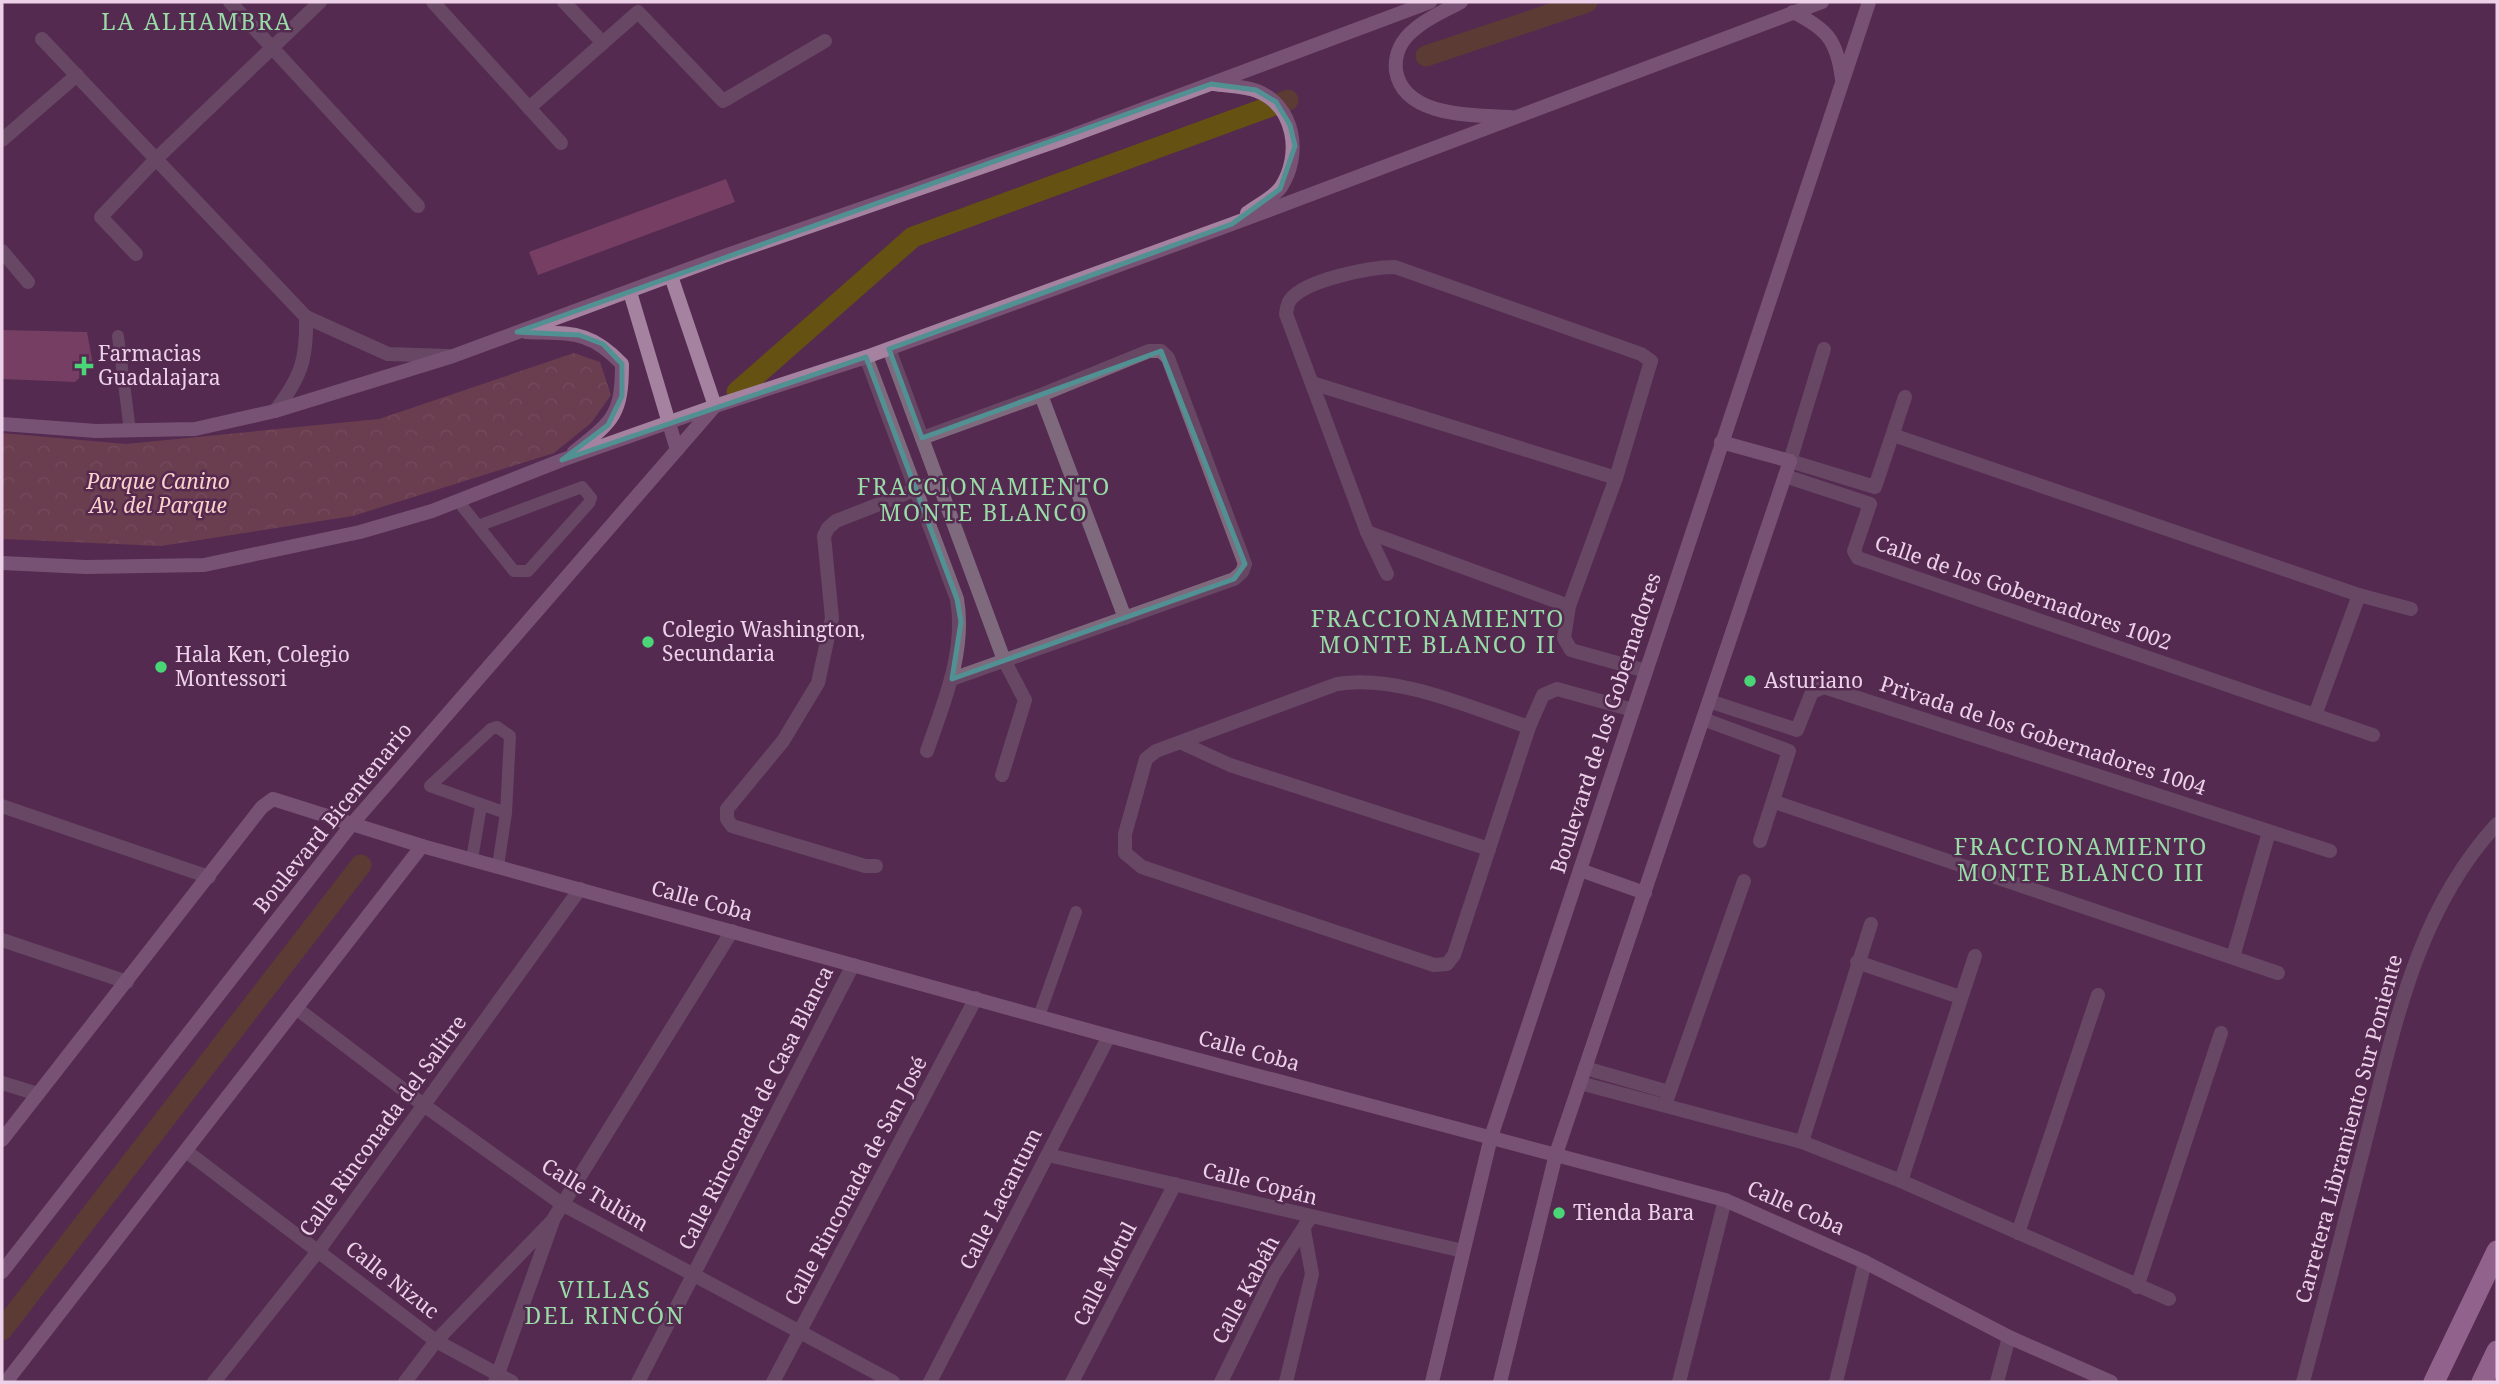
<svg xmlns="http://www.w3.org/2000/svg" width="2499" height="1384" font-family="'Noto Serif',serif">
<defs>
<pattern id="park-crowns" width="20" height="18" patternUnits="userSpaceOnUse" patternTransform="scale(1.75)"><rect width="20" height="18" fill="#85564e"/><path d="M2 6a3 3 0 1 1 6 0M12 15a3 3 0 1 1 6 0" fill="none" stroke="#966d68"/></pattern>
</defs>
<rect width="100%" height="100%" fill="#542a51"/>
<path fill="url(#park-crowns)" d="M 574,353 L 600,362 L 611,395 L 591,423 L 554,453 L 353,516 L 161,546 L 2,539 L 2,433 L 126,444 L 379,419 Z"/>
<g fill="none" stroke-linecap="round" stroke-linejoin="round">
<g stroke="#655112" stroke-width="21">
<path d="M 1426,56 L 1587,2"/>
<path d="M 737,392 L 913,237 L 1288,100"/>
<path d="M 2,1330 L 361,865"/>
</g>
</g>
<g fill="#9f587b">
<path d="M 726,179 L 735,202 L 538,275 L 529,252 Z"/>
<path d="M 2,330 L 87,332 L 93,365 L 75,382 L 2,379 Z"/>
</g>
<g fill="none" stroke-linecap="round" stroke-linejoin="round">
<g stroke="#7f6a7d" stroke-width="12">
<path d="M 118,336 L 130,431"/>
<path d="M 458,501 L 514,571 L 528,571 L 589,503 L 591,498 L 582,487 L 478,526"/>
<path d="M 472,859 L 481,806"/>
<path d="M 498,866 L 506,813 L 510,736 L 497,727 L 491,729 L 430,786 L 506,813"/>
<path d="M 1039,1016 L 1076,912"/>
</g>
<g stroke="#7f6a7d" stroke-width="14">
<path d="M 230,2 L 418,206"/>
<path d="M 433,2 L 561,143"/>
<path d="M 564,2 L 603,43"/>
<path d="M 42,39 L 306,317 L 388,354 L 448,356"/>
<path d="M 529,108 L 638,12 L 723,101 L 825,41"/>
<path d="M 2,140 L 77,75"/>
<path d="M 2,251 L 28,282"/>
<path d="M 136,254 L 101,217 L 156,159 L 320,2"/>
<path d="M 889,349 L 1004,660 L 1025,700 L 1002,775"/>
<path d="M 1824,349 L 1790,461 L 1875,487 L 1905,397"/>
<path d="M 866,357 L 957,599 C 966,651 944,702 927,751"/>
<path d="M 1312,383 L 1616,478"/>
<path d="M 1041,395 L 1125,618"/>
<path d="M 275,411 C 301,377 307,360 306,317"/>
<path d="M 1893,435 L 2359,595 L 2411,609"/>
<path d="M 922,438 L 1041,395 L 1149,351 L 1161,351 L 1168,358 L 1245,564 L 1242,572 L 1234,579 L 952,679"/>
<path d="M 1785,476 L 1870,504 L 1854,551 L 1858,558 L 2373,735"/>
<path d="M 1367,532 L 1569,606"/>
<path d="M 1387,574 L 1367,532 L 1286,314 C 1287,309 1287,303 1291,299 C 1306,280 1370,267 1395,267 L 1641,354 L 1651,361 L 1616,478 L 1569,606 L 1564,638 L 1571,650 L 1646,671"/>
<path d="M 1709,701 L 1797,730 L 1812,692 L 1824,687 L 2330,851"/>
<path d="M 2315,715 L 2359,595"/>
<path d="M 1703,719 L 1789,751 L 1760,841"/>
<path d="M 1529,727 C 1471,708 1398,674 1337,684 L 1156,751 L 1146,759 L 1125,834 L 1125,853 L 1142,867 L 1434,965 L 1447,964 L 1454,955 L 1529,727 L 1543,695 L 1557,689 L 1633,710"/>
<path d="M 1182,743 L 1230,765 L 1489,849"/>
<path d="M 1775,802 L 2278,973"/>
<path d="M 2,806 L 209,877"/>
<path d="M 876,866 L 865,866 L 732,826 L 727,819 L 727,809 L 783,741 L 818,683 L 832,618 L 824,536 L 828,528 L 836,521 L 938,481"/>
<path d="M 2,940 L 127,982"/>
<path d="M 2233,957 L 2269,832"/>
<path d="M 1857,962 L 1960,997"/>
<path d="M 296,1008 L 425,1106 L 562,1204 L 893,1382"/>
<path d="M 1585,1068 L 1669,1092"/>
<path d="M 2,1083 L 38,1094"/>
<path d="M 1580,1083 L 1802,1142 L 1901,1181 L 2169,1299"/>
<path d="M 1665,1105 L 1744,881"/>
<path d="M 1802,1142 L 1871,924"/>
<path d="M 186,1151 L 436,1341 L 512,1382"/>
<path d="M 1048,1155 L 1463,1251"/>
<path d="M 1901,1181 L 1975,956"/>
<path d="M 2018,1233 L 2098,995"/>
<path d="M 2137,1287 L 2221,1033"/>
<path d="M 214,1382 L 319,1250 L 580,889"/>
<path d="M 405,1382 L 436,1341 L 551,1222"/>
<path d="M 495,1382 L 554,1218 L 732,931"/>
<path d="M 638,1382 L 853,965"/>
<path d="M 773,1382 L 976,998"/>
<path d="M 930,1382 L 1109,1036"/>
<path d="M 1072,1382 L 1175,1184"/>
<path d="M 1221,1382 L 1274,1274 L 1310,1218"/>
<path d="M 1286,1382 L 1312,1274 L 1304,1230"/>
<path d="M 1679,1382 L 1725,1200"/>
<path d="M 1836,1382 L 1865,1262"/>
<path d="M 1997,1382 L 2009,1337"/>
<path d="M 2303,1382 C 2325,1300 2346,1217 2367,1135 C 2395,1025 2417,910 2497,824"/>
</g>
<g stroke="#a583a0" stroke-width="14">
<path d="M 1461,2 C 1446,10 1427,18 1415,29 C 1402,39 1394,54 1396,71 C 1404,118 1475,115 1511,117"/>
<path d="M 1793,12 C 1827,29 1837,40 1842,79"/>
<path d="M 1214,84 C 1228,86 1245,86 1257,91 C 1295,106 1302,155 1281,187 C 1274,197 1258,205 1247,213"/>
<path d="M 630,292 L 677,450"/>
<path d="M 526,332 C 570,334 589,329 622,364 C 622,415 613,421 574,452"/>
<path d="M 2,424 L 96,431 L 195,429 L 275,411 L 453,356 L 724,256 L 1060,140 L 1430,2"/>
<path d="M 2,563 L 86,567 L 204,565 L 360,532 L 432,511 L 562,460 L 715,406 L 866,357 L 1232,224 L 1822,2"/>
<path d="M 1580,870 L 1645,893"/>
<path d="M 2,1140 L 262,807 L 273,799 L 422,846 L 1109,1036 L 1725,1200 L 1865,1262 L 2009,1337 L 2111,1382"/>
<path d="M 2,1272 L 352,824 L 715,406 L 671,276"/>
<path d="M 6,1382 L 422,846"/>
<path d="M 1432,1382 L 1491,1137 L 1869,2"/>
<path d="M 1500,1382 L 1556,1154 L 1790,461 L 1721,442"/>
</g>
<g stroke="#dba8d4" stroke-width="21">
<path d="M 2434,1382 L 2497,1251"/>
<path d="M 2482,1382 L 2497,1351"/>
</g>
</g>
<path d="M0 0H2499V1384H0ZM 1211,84 L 1256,90 L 1276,102 L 1290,125 L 1295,146 L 1280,189 L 1232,224 L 889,349 L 922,438 L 1161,351 L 1245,564 L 1234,579 L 952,679 L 961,622 L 957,599 L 866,357 L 562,460 L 608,425 L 622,396 L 622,364 L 603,344 L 579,335 L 517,332 Z" fill="#542a51" fill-opacity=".55" fill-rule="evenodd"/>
<path fill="none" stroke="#519193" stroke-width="5" stroke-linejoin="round" d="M 1211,84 L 1256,90 L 1276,102 L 1290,125 L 1295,146 L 1280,189 L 1232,224 L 889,349 L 922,438 L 1161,351 L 1245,564 L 1234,579 L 952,679 L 961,622 L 957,599 L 866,357 L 562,460 L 608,425 L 622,396 L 622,364 L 603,344 L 579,335 L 517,332 Z"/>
<g fill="#4ad677" stroke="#542a51" stroke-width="2.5">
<path d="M80.5 355.5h7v7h7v7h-7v7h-7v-7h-7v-7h7z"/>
<circle cx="648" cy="642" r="7"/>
<circle cx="161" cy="667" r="7"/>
<circle cx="1750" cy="681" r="7"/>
<circle cx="1559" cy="1213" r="7"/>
</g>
<g text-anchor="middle" stroke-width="5" stroke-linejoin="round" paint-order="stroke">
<g font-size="21" fill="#ecd1e8" stroke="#542a51" text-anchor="start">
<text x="98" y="361">Farmacias<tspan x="98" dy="24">Guadalajara</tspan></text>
<text x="662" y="637">Colegio Washington,<tspan x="662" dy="24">Secundaria</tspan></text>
<text x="175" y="662">Hala Ken, Colegio<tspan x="175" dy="24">Montessori</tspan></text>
<text x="1764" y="688">Asturiano</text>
<text x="1573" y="1220">Tienda Bara</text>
</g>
<g font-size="21" font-style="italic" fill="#fed0c7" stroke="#542a51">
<text x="158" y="489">Parque Canino<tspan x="158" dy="24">Av. del Parque</tspan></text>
</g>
<g font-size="21" fill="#ecd1e8" stroke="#542a51">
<text transform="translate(2023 593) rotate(19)" y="7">Calle de los Gobernadores 1002</text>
<text transform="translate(1606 723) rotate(-72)" y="7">Boulevard de los Gobernadores</text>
<text transform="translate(2043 736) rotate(18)" y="7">Privada de los Gobernadores 1004</text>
<text transform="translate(333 818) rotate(-51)" y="7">Boulevard Bicentenario</text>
<text transform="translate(702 901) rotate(15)" y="7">Calle Coba</text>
<text transform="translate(1249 1051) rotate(15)" y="7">Calle Coba</text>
<text transform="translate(756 1108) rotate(-63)" y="7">Calle Rinconada de Casa Blanca</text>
<text transform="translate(383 1126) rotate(-54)" y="7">Calle Rinconada del Salitre</text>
<text transform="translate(2349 1129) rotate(-75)" y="7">Carretera Libramiento Sur Poniente</text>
<text transform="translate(856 1181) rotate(-62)" y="7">Calle Rinconada de San José</text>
<text transform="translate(1260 1184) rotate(14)" y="7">Calle Copán</text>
<text transform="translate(595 1195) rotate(31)" y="7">Calle Tulúm</text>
<text transform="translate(1001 1199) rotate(-63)" y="7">Calle Lacantum</text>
<text transform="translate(1796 1208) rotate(24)" y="7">Calle Coba</text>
<text transform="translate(1105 1274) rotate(-63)" y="7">Calle Motul</text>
<text transform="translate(392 1280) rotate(38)" y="7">Calle Nizuc</text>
<text transform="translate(1246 1290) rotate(-62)" y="7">Calle Kabáh</text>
</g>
<g font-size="23" letter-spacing="2" fill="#98dba6" stroke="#542a51">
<text x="197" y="30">LA ALHAMBRA</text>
<text x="984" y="495">FRACCIONAMIENTO<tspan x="984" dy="26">MONTE BLANCO</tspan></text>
<text x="1438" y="627">FRACCIONAMIENTO<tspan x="1438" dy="26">MONTE BLANCO II</tspan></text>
<text x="2081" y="855">FRACCIONAMIENTO<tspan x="2081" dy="26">MONTE BLANCO III</tspan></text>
<text x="605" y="1298">VILLAS<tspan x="605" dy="26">DEL RINCÓN</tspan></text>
</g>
</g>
<rect width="2499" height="1384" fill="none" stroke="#ecd1e8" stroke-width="7"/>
</svg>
